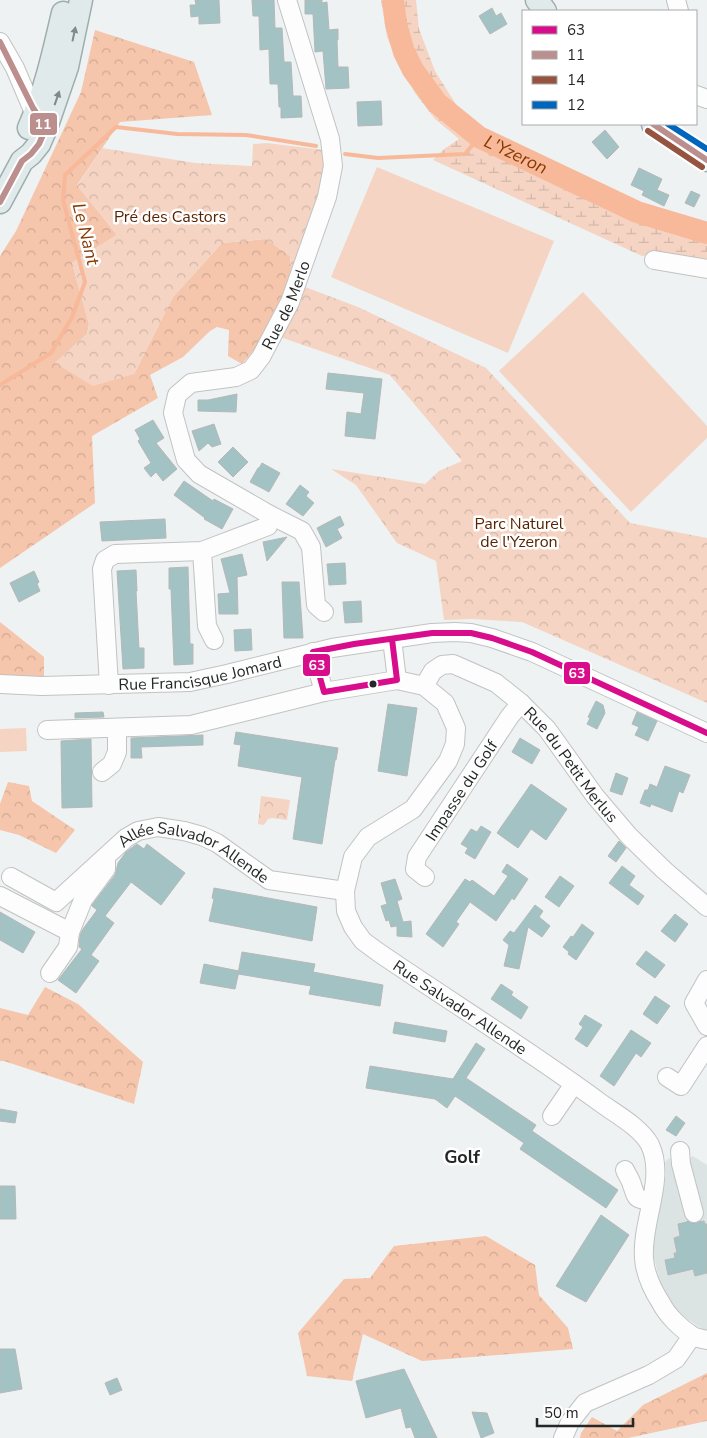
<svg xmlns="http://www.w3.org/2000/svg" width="707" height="1438" font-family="'Nunito Sans',sans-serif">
<defs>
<pattern id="forest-crowns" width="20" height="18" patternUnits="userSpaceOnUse" patternTransform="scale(1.25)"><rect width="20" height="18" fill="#f5c5ac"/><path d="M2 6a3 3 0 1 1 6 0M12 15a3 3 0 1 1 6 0" fill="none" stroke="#d2a994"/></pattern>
<pattern id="wetland-marsh" width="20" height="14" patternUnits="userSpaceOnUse" patternTransform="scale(1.25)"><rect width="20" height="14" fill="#f5d4c3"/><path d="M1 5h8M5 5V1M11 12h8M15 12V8" fill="none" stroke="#d2b6a8"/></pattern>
<pattern id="park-crowns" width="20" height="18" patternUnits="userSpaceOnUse" patternTransform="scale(1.25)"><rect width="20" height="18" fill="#f5d4c3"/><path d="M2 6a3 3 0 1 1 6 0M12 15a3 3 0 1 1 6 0" fill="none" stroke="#d2b6a8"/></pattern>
</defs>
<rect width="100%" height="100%" fill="#eff2f2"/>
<path fill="#dbe4e3" d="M 693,1156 L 707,1165 L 707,1332 L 684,1317 L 673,1305 L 666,1293 L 659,1279 L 654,1257 L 653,1239 L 666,1175 L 665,1162 L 669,1158 L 679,1165 L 684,1163 Z"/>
<g fill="#f5d4c3">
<path d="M 377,167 L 554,241 L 508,353 L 331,277 Z"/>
<path d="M 583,292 L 707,426 L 707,438 L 631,512 L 499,371 Z"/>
<path d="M 26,728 L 27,751 L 0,752 L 0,729 Z"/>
</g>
<g fill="url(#forest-crowns)">
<path d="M 95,30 L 194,62 L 212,115 L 120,122 L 77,185 L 117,235 L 72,263 L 89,324 L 87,334 L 55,363 L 134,374 L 173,297 L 222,243 L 266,239 L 290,256 L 291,272 L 282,299 L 254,350 L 242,364 L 228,356 L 229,330 L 217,327 L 210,331 L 183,357 L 150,375 L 158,398 L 92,436 L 95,503 L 0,568 L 0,256 L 16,231 L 81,92 Z"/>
<path d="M 0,622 L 44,657 L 44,680 L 0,678 Z"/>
<path d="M 8,782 L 29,786 L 32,801 L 75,830 L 56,853 L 19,835 L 0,830 L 0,804 Z"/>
<path d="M 45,987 L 78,1004 L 143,1062 L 134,1104 L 4,1061 L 0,1061 L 0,1008 L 28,1015 Z"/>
<path d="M 486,1236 L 535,1265 L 539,1295 L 568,1328 L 573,1349 L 422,1361 L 363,1334 L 352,1381 L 307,1376 L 298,1333 L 344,1279 L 370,1278 L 394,1246 Z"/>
<path d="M 707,1373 L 707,1421 L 628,1438 L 580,1438 L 581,1433 L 592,1417 L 617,1431 L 643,1405 Z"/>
</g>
<path fill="url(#wetland-marsh)" d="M 381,0 L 416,0 L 419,29 L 435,71 L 459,109 L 480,128 L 513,148 L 563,170 L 595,182 L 673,216 L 707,224 L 707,265 L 655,252 L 642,256 L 433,160 L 444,149 L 459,139 L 435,119 L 415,93 L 397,56 L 394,54 L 387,37 Z"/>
<g fill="url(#park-crowns)">
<path d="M 267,143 L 324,150 L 323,177 L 309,224 L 291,272 L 290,256 L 266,239 L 222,243 L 173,297 L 134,374 L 93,386 L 55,363 L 87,334 L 89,325 L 72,263 L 117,235 L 77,186 L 102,148 L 195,163 L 252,166 L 253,144 Z"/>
<path d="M 305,287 L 358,307 L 486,368 L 630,523 L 707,538 L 707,703 L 522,622 L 472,619 L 444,620 L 436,561 L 397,543 L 356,485 L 331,469 L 425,484 L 439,471 L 462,461 L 390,375 L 280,337 Z"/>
<path d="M 261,796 L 290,800 L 287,820 L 272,818 L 268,819 L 264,825 L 258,824 Z"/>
</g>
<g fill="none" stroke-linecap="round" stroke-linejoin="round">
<g stroke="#f7b999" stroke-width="4">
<path d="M 345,154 L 378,158 L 465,154 L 479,137"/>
<path d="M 0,385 L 51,353 L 72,317 L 85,282 L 63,200 L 65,175 L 116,127 L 177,134 L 246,135 L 316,146"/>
</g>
<path stroke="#f7b999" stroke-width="22" id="s1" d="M 393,0 L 396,24 L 404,52 L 413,70 L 437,103 L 479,137 L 637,212 L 707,233"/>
</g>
<g fill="#a3c2c3" stroke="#b6b8b8">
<path d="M 195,0 L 219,0 L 220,23 L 199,24 L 199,16 L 191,17 L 190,5 L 196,5 Z"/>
<path d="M 252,0 L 274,0 L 275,28 L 282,28 L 284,62 L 291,62 L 293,96 L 301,96 L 302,117 L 281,118 L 281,107 L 279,107 L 278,84 L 270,84 L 269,49 L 260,50 L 259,16 L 253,16 Z"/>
<path d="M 305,0 L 322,0 L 322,3 L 327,2 L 329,30 L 338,29 L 338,40 L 337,40 L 338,67 L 348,67 L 349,88 L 326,89 L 323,51 L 315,52 L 313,14 L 305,14 Z"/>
<path d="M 492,8 L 496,16 L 501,13 L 507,24 L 490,34 L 479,16 Z"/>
<path d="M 381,101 L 382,125 L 358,126 L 357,102 Z"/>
<path d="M 605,130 L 619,147 L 607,159 L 592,142 Z"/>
<path d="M 639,168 L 662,179 L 657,190 L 669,195 L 664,206 L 642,195 L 644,191 L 631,185 Z"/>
<path d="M 691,191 L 700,195 L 694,207 L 685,203 Z"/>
<path d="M 328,373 L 382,379 L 375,439 L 345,436 L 347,412 L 361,414 L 364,393 L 326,389 Z"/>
<path d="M 237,394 L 236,412 L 198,411 L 198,400 L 208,400 Z"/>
<path d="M 153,420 L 164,438 L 156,443 L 177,469 L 163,481 L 156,472 L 151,477 L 144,468 L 151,463 L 138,441 L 140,439 L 135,430 Z"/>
<path d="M 214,424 L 221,444 L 212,447 L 208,443 L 199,451 L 192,431 Z"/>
<path d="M 233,447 L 248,462 L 233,477 L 218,462 Z"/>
<path d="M 262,463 L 280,473 L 269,492 L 250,482 L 258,468 L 259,468 Z"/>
<path d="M 184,481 L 213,501 L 214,499 L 233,509 L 222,529 L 204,519 L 205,518 L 174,495 Z"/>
<path d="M 300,485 L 309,492 L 306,496 L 314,503 L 303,516 L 286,504 Z"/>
<path d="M 340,516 L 344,525 L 337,529 L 342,538 L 326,547 L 317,528 Z"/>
<path d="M 165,519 L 166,538 L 102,541 L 100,522 Z"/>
<path d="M 287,537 L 267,561 L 263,542 Z"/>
<path d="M 242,554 L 247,575 L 237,577 L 238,614 L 219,614 L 218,594 L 230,593 L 221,559 Z"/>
<path d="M 345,563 L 346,584 L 329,585 L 327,564 Z"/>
<path d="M 188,567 L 190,644 L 193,644 L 193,664 L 174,665 L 171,589 L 169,589 L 169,568 Z"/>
<path d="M 136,570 L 137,591 L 136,591 L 139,648 L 144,648 L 144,668 L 123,669 L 117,571 Z"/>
<path d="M 34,571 L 39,582 L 37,584 L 40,591 L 19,602 L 10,583 Z"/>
<path d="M 282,582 L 299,582 L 303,638 L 284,638 Z"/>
<path d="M 361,601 L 362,622 L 345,623 L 343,602 Z"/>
<path d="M 251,629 L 252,650 L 235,651 L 234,630 Z"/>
<path d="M 596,701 L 603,705 L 605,713 L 597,729 L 587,724 L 590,718 L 588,717 Z"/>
<path d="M 388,704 L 417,708 L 407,776 L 378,771 Z"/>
<path d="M 103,712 L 104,717 L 75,718 L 75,713 Z"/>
<path d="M 637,712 L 657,721 L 648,741 L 635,735 L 639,727 L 632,724 Z"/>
<path d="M 236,732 L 338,748 L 336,760 L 335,760 L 322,844 L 293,839 L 302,777 L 238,766 L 241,745 L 234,744 Z"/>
<path d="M 203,735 L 203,745 L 141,747 L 142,758 L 131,758 L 131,738 Z"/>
<path d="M 520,738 L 540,750 L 532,764 L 512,752 Z"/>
<path d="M 91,739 L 92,807 L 62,808 L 61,741 Z"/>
<path d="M 665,766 L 690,775 L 683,793 L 679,791 L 672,812 L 651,804 L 650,807 L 640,803 L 645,790 L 648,790 L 650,784 L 657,787 Z"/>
<path d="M 616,773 L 628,778 L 622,795 L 610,791 Z"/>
<path d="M 531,784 L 567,809 L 546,840 L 531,829 L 518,848 L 497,833 Z"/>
<path d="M 481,826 L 491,832 L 475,859 L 465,853 L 468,848 L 461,844 L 471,829 L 477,832 Z"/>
<path d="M 619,841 L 626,848 L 616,862 L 608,856 Z"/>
<path d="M 137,844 L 144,849 L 147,844 L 185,873 L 161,905 L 131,882 L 105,916 L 114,923 L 91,955 L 99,961 L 76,993 L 58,980 L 82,949 L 79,947 L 80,935 L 83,929 L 97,910 L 92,906 L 92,905 L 115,875 L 118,863 L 126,852 Z"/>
<path d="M 507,864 L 528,879 L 514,900 L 512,898 L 496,921 L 470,902 L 456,922 L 459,924 L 443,947 L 426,934 L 465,879 L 470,882 L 472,880 L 494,896 L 508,876 L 502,872 Z"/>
<path d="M 622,866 L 635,876 L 629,885 L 644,896 L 638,905 L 609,883 Z"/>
<path d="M 560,876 L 574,886 L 559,907 L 545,897 Z"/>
<path d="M 395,879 L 402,899 L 397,901 L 403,922 L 411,921 L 412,937 L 397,936 L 397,926 L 391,927 L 389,920 L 386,921 L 381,906 L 387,904 L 381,883 Z"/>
<path d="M 214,888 L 317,907 L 312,941 L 209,921 L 214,899 L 212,898 Z"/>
<path d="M 535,905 L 543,911 L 539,917 L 550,926 L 542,937 L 528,927 L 519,969 L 504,966 L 509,945 L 503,940 L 510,931 L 514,933 Z"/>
<path d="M 0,912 L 35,932 L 23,953 L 0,940 Z"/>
<path d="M 675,914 L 688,924 L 675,942 L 661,931 Z"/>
<path d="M 582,924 L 594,933 L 576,960 L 568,954 L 569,952 L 563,947 L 571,936 L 573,937 Z"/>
<path d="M 646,951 L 665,965 L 655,978 L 636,964 Z"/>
<path d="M 242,952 L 315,964 L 313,972 L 383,985 L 380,1006 L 309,994 L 311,986 L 238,974 Z"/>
<path d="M 204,964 L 239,971 L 235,989 L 200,983 Z"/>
<path d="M 501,984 L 513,992 L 511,995 L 528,1007 L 521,1019 L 491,999 Z"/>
<path d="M 655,996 L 670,1006 L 657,1024 L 643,1014 Z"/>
<path d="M 585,1015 L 602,1025 L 587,1047 L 575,1039 L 583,1027 L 579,1024 Z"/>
<path d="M 395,1022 L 447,1031 L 445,1042 L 393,1033 Z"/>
<path d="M 631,1030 L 651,1043 L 641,1057 L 636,1053 L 614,1086 L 600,1076 Z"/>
<path d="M 476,1043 L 485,1049 L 466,1078 L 536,1125 L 532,1131 L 618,1190 L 606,1208 L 520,1149 L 524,1143 L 455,1096 L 447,1108 L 435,1099 L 366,1088 L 370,1066 L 453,1079 Z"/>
<path d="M 0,1109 L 17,1112 L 15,1123 L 0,1121 Z"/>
<path d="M 676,1116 L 685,1123 L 676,1136 L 666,1130 Z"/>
<path d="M 0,1186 L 15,1186 L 16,1219 L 0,1219 Z"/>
<path d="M 601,1215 L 629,1235 L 586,1302 L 556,1286 Z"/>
<path d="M 687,1221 L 692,1223 L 704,1221 L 705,1224 L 707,1224 L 707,1273 L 695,1276 L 693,1269 L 668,1275 L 665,1260 L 675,1258 L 674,1253 L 677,1253 L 674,1238 L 680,1236 L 678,1224 L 687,1222 Z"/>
<path d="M 0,1349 L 15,1349 L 22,1389 L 0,1393 Z"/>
<path d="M 404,1369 L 423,1409 L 437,1438 L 415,1438 L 411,1427 L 406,1428 L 401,1408 L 366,1418 L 356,1381 Z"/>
<path d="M 117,1378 L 122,1390 L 110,1395 L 105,1383 Z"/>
<path d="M 472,1412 L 487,1413 L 494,1433 L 481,1438 Z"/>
</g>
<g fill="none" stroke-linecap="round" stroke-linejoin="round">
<g stroke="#c1c3c3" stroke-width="20">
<g id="minor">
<path d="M 676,0 L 679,11"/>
<path d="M 0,42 L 15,68 L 35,115 L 39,120"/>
<path d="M 696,95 L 707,99"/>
<path d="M 654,260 L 707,269"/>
<path d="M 270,515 L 302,531 L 311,547 L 316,605 L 324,612"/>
<path d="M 202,551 L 207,626 L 214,640"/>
<path d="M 392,639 L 397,680"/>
<path d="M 313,652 L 324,692"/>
<path id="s2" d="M 0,684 L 42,686 L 190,682 L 227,674 L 332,648 L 432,633 L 455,632 L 471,633 L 492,638 L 532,652 L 707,733"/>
<path id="s3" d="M 109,685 L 102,569 L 105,560 L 115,554 L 202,551 L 268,526 L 270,515 L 199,474 L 186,460 L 173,413 L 177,395 L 191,383 L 236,377 L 251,370 L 261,357 L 290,302 L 327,197 L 333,166 L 330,139 L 287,0"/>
<path id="s4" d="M 424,686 L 433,671 L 442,665 L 453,664 L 496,683 L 521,703 L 547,729 L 595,796 L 629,836 L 664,870 L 707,907"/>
<path id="s5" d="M 47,730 L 191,725 L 324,692 L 397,680 L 424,686 L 445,703 L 456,728 L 455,744 L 448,761 L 413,809 L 368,837 L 353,857 L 345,891 L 346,911 L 353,927 L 363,941 L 378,952 C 451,1002 527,1049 598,1101 C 614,1113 641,1127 650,1145 C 666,1179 641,1222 644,1258 C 645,1275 652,1289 661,1303 C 667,1315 681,1329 693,1336 C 697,1338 702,1339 707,1340"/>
<path d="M 102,772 L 112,764 L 117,752 L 117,728"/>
<path id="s6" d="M 11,877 L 56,902 L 126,838 L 138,831 L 158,827 L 184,831 L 202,836 L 217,843 L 269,880 L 345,891"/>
<path id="s7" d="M 425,877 L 415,869 L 417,857 L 510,716 L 521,703"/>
<path d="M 0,896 L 70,932"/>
<path d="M 50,973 L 68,947 L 70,932 L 83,900 L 106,869 L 106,862"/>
<path d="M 707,980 L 694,1003 L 707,1026"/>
<path d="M 667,1077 L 681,1086 L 707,1046"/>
<path d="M 552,1116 L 574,1084"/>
<path d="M 680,1151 L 681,1164 L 694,1213"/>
<path d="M 625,1170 C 627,1175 631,1180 632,1185 C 637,1199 635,1199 651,1201"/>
<path d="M 563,1438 L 570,1422 L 585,1403 L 649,1375 L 676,1359 L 692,1336"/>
</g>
</g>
<g stroke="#9daeae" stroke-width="25">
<g id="major">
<path d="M 537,0 L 545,11"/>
<path d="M 653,124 L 707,160"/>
<path d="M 29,128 C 45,92 54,52 63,13"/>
<path d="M 0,202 L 22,161 L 31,154 L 39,144 L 46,128 L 67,67 L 81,0"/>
</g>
</g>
<use href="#minor" stroke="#fdfdfd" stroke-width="18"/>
<use href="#major" stroke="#e1eaea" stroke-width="22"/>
<g stroke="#fff" stroke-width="10">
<path id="bus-1" d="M 392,639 L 397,680 L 324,692 L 313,652 L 354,644 L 432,633 L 471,633 L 492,638 L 532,652 L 707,733"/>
</g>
<g stroke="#fff" stroke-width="10">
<g id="bus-2">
<path d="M 0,42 L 33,108 L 46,128 L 39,144 L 31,154 L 22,161 L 0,202"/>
<path d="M 653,124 L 707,160"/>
</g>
</g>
<g stroke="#fff" stroke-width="10">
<path id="bus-3" d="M 648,131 L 702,167"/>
</g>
<g stroke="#fff" stroke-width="10">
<path id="bus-4" d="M 668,124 L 707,149"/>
</g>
<use href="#bus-1" stroke="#d80d8c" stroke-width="6"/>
<use href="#bus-2" stroke="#bc8f8f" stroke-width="6"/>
<use href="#bus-3" stroke="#965340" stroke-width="6"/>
<use href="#bus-4" stroke="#0065bd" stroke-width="6"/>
</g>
<defs><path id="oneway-solid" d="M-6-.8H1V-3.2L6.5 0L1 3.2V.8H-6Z" transform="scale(1.25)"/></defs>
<g fill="#838888">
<use href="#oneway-solid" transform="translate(74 34) rotate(-78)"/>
<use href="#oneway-solid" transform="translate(57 98) rotate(-71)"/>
</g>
<circle fill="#252727" stroke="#fff" stroke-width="2" cx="373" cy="684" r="4.5"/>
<g text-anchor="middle" stroke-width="5" stroke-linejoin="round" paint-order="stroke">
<g font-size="16" fill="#592300" stroke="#fff">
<text x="170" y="222">Pré des Castors</text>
<text x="519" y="529">Parc Naturel<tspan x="519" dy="18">de l'Yzeron</tspan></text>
</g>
<g font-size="16" fill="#252727" stroke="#fff">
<text dy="6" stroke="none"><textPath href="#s3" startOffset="629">Rue de Merlo</textPath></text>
<text dy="6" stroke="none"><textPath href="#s2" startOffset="201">Rue Francisque Jomard</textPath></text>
<text dy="6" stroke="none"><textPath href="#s4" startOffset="198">Rue du Petit Merlus</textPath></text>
<text dy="6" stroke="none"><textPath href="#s7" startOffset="105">Impasse du Golf</textPath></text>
<text dy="6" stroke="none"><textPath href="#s6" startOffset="221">Allée Salvador Allende</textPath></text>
<text dy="6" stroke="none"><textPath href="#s5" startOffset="816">Rue Salvador Allende</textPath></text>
</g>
<g font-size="18" font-style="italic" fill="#873900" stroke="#fff">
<text dy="6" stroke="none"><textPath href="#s1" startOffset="209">L'Yzeron</textPath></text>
<text transform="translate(86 234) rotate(76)" y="6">Le Nant</text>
</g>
<g font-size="18" font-weight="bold" fill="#252727" stroke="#fff">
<text x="462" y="1163">Golf</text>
</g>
</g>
<g stroke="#fff" stroke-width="2">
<rect x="29" y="112" width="29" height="24" rx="5" fill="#bc8f8f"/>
<rect x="302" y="653" width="29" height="24" rx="5" fill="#d80d8c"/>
<rect x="563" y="661" width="28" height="24" rx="5" fill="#d80d8c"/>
</g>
<g font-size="14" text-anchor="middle" font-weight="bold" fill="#fff">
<text x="43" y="129">11</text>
<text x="317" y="670">63</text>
<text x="577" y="678">63</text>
</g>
<rect x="522" y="10" width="175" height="115" fill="#ffffff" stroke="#a8a9a9"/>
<rect x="532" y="26" width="25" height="8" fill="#d80d8c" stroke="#a8a9a9"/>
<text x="567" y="35" font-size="15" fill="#252727">63</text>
<rect x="532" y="51" width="25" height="8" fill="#bc8f8f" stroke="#a8a9a9"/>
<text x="567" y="60" font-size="15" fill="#252727">11</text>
<rect x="532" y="76" width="25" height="8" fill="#965340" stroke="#a8a9a9"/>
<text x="567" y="85" font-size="15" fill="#252727">14</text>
<rect x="532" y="101" width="25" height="8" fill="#0065bd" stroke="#a8a9a9"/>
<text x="567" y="110" font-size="15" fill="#252727">12</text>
<path d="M537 1418v8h96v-8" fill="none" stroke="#252727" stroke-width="2.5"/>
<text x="544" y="1418" font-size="15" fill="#252727" stroke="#ffffff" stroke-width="4" paint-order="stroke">50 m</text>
</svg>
